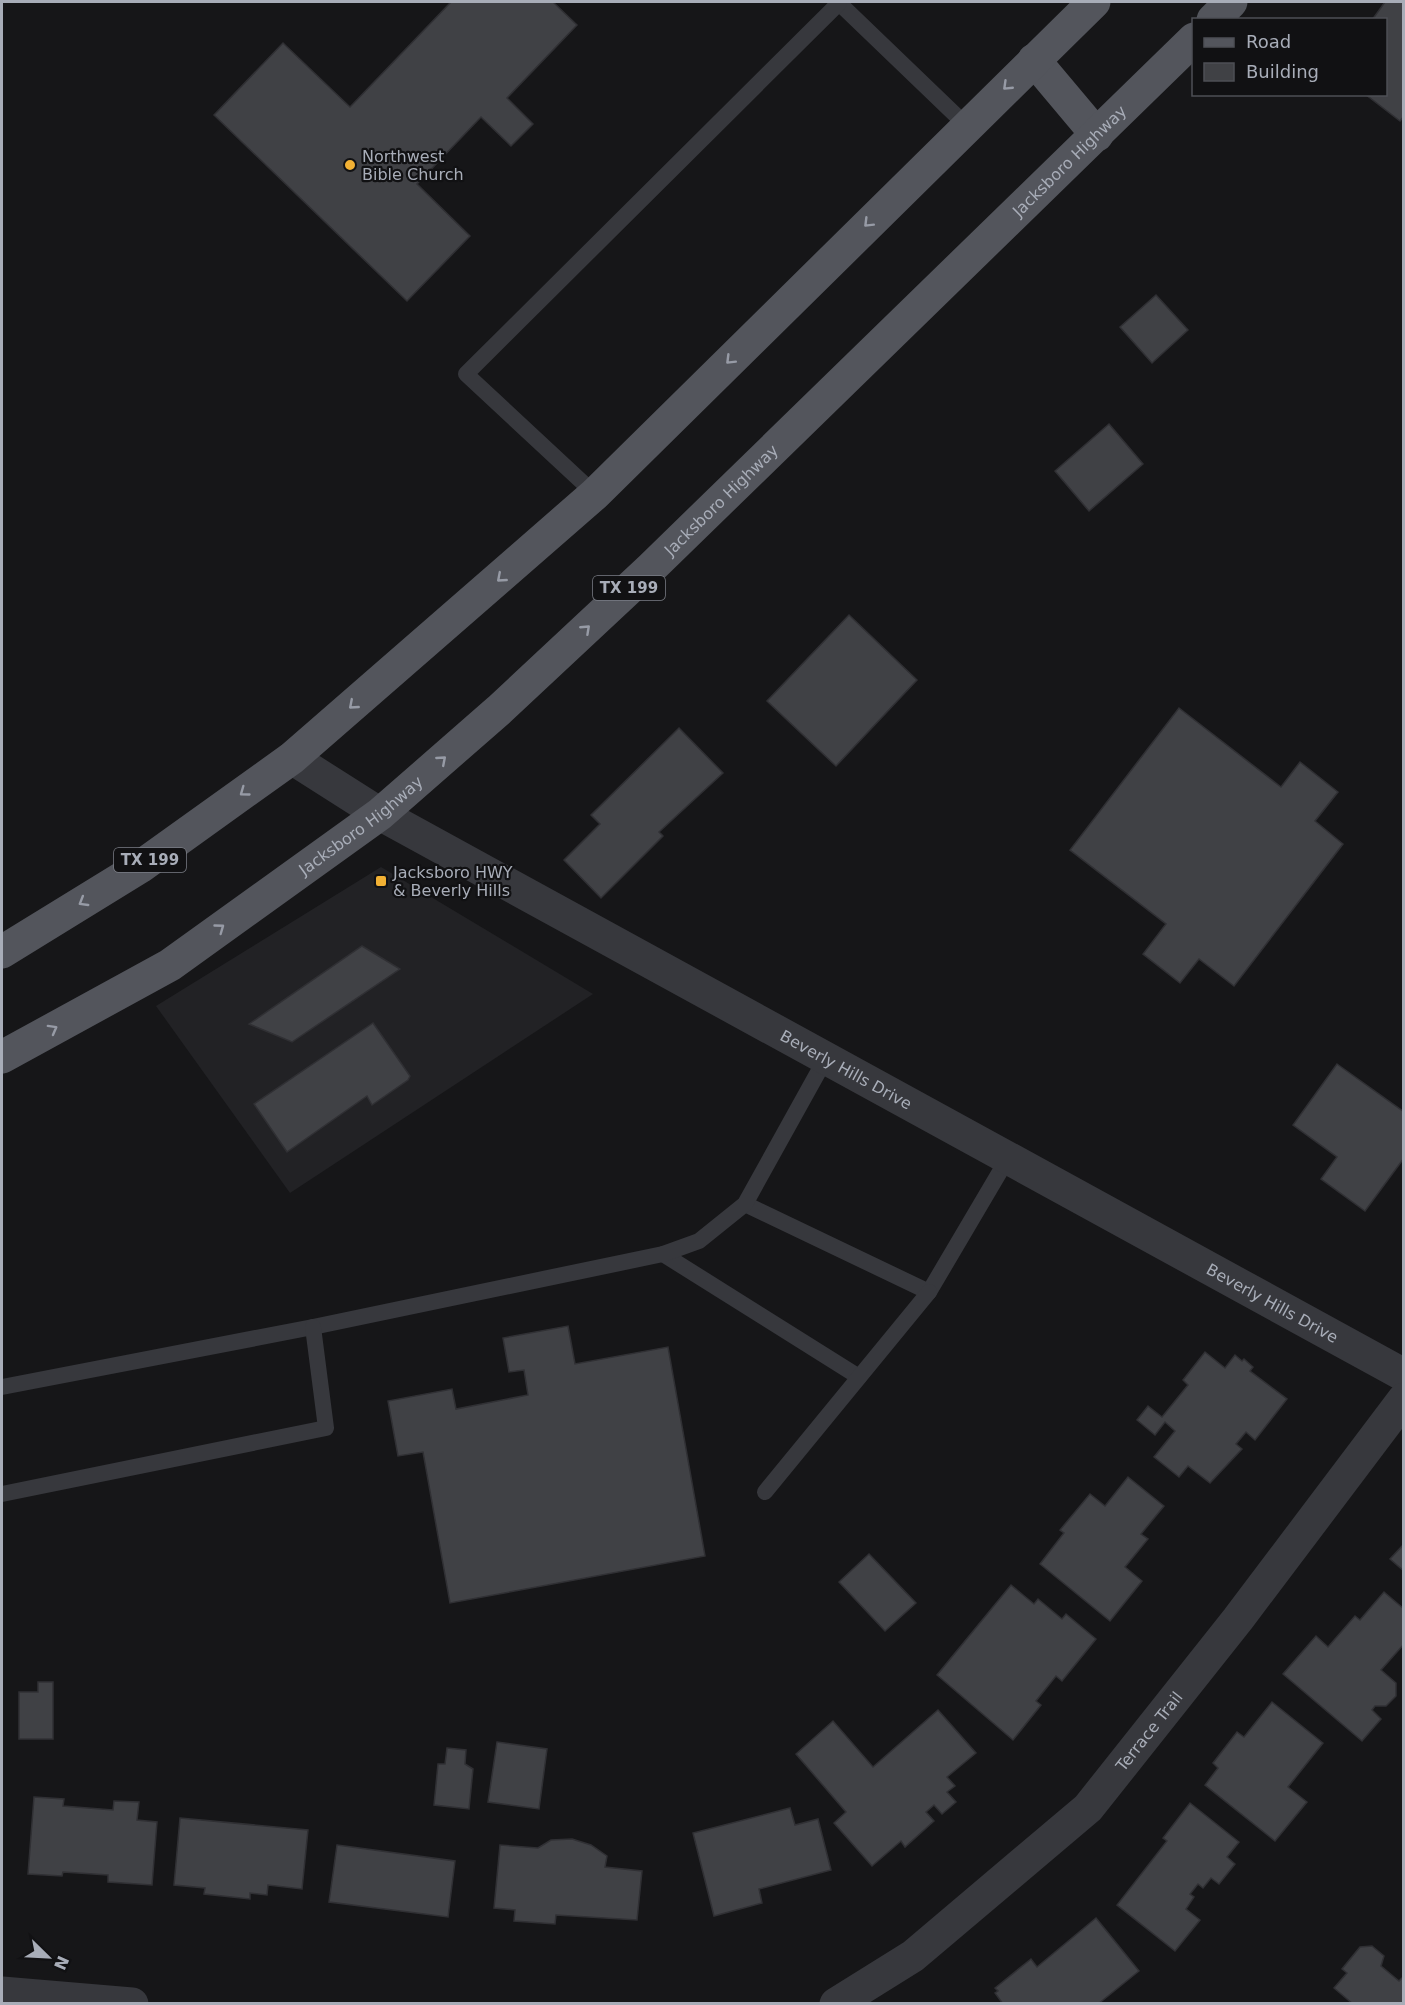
<svg xmlns="http://www.w3.org/2000/svg" width="1405" height="2005" font-family="'DejaVu Sans',sans-serif">
<rect width="100%" height="100%" fill="#161618"/>
<path fill="#222225" d="M 381,867 L 593,994 L 290,1193 L 156,1006 Z"/>
<g fill="#404145" stroke="#303034" stroke-width="1.5">
<path d="M 451,2 L 553,2 L 577,25 L 507,98 L 533,124 L 511,146 L 481,117 L 417,184 L 470,236 L 407,301 L 214,115 L 283,43 L 350,107 Z"/>
<path d="M 1385,2 L 1404,2 L 1404,116 L 1400,121 L 1365,94 L 1386,94 L 1386,20 L 1372,20 Z"/>
<path d="M 1156,295 L 1188,330 L 1152,363 L 1120,327 Z"/>
<path d="M 1109,424 L 1143,464 L 1089,511 L 1055,471 Z"/>
<path d="M 849,615 L 917,680 L 836,766 L 767,701 Z"/>
<path d="M 1179,708 L 1281,787 L 1300,762 L 1338,792 L 1315,821 L 1343,844 L 1234,986 L 1199,959 L 1180,983 L 1143,954 L 1166,924 L 1070,850 Z"/>
<path d="M 679,728 L 723,773 L 659,832 L 663,836 L 601,898 L 564,860 L 600,824 L 591,815 Z"/>
<path d="M 362,946 L 400,969 L 292,1042 L 249,1024 Z"/>
<path d="M 373,1023 L 410,1076 L 408,1080 L 372,1105 L 367,1096 L 287,1152 L 254,1104 Z"/>
<path d="M 1337,1064 L 1404,1112 L 1404,1158 L 1365,1211 L 1321,1179 L 1337,1157 L 1293,1125 Z"/>
<path d="M 568,1326 L 575,1364 L 668,1347 L 705,1556 L 450,1603 L 423,1452 L 398,1456 L 388,1401 L 452,1389 L 456,1409 L 528,1395 L 524,1370 L 509,1372 L 503,1338 Z"/>
<path d="M 1205,1352 L 1225,1368 L 1235,1355 L 1242,1361 L 1244,1359 L 1253,1367 L 1250,1371 L 1287,1399 L 1255,1440 L 1246,1432 L 1236,1444 L 1242,1449 L 1210,1483 L 1188,1466 L 1179,1477 L 1154,1457 L 1175,1431 L 1165,1422 L 1155,1435 L 1137,1420 L 1148,1406 L 1162,1417 L 1188,1385 L 1183,1380 Z"/>
<path d="M 1128,1477 L 1164,1506 L 1141,1534 L 1148,1539 L 1125,1567 L 1142,1581 L 1110,1621 L 1040,1564 L 1064,1533 L 1060,1530 L 1090,1494 L 1105,1506 Z"/>
<path d="M 1404,1544 L 1404,1571 L 1390,1559 Z"/>
<path d="M 869,1554 L 916,1603 L 885,1631 L 839,1582 Z"/>
<path d="M 1011,1585 L 1034,1604 L 1038,1599 L 1062,1619 L 1066,1614 L 1096,1639 L 1062,1681 L 1056,1676 L 1036,1701 L 1041,1705 L 1013,1740 L 937,1675 Z"/>
<path d="M 1384,1592 L 1404,1609 L 1404,1644 L 1381,1670 L 1396,1683 L 1396,1696 L 1386,1706 L 1375,1706 L 1372,1710 L 1381,1719 L 1362,1741 L 1283,1674 L 1316,1636 L 1328,1647 L 1355,1616 L 1360,1620 Z"/>
<path d="M 38,1682 L 53,1682 L 53,1739 L 19,1739 L 19,1692 L 38,1692 Z"/>
<path d="M 1272,1702 L 1323,1743 L 1288,1787 L 1307,1802 L 1275,1841 L 1205,1785 L 1218,1768 L 1213,1763 L 1237,1732 L 1244,1737 Z"/>
<path d="M 938,1710 L 976,1753 L 947,1777 L 955,1786 L 947,1792 L 956,1802 L 942,1814 L 934,1805 L 926,1812 L 934,1821 L 905,1847 L 901,1841 L 872,1866 L 834,1823 L 846,1812 L 796,1754 L 833,1721 L 873,1767 Z"/>
<path d="M 497,1742 L 547,1749 L 539,1809 L 488,1802 Z"/>
<path d="M 447,1748 L 466,1750 L 465,1764 L 473,1769 L 469,1809 L 434,1805 L 438,1764 L 445,1764 Z"/>
<path d="M 34,1797 L 64,1799 L 63,1806 L 113,1810 L 114,1801 L 139,1802 L 137,1820 L 157,1822 L 152,1885 L 108,1882 L 108,1875 L 63,1872 L 62,1876 L 28,1874 Z"/>
<path d="M 1190,1803 L 1239,1842 L 1227,1857 L 1235,1864 L 1219,1884 L 1211,1878 L 1203,1888 L 1198,1884 L 1190,1894 L 1194,1897 L 1186,1909 L 1200,1920 L 1175,1951 L 1117,1905 L 1167,1841 L 1163,1838 Z"/>
<path d="M 790,1808 L 795,1825 L 818,1819 L 831,1870 L 759,1889 L 762,1903 L 714,1916 L 693,1833 Z"/>
<path d="M 180,1818 L 308,1830 L 302,1889 L 268,1885 L 267,1895 L 250,1893 L 250,1899 L 204,1894 L 205,1888 L 174,1885 Z"/>
<path d="M 572,1839 L 591,1845 L 607,1856 L 605,1867 L 642,1871 L 637,1920 L 556,1915 L 555,1924 L 514,1921 L 515,1910 L 494,1908 L 500,1845 L 538,1848 L 551,1840 Z"/>
<path d="M 337,1845 L 455,1861 L 448,1917 L 329,1902 Z"/>
<path d="M 1096,1918 L 1139,1971 L 1098,2004 L 1003,2004 L 995,1993 L 998,1991 L 995,1988 L 1031,1959 L 1037,1967 Z"/>
<path d="M 1372,1946 L 1384,1956 L 1381,1966 L 1399,1981 L 1404,1976 L 1404,2004 L 1353,2004 L 1334,1988 L 1347,1973 L 1342,1969 L 1360,1947 Z"/>
</g>
<g fill="none" stroke-linecap="round" stroke-linejoin="round">
<g stroke="#37383d" stroke-width="16">
<path d="M 838,2 L 967,126"/>
<path d="M 595,494 L 466,374 L 839,3"/>
<path d="M 745,1204 L 929,1292 L 1008,1158"/>
<path d="M 663,1254 L 859,1377"/>
<path d="M 2,1387 L 313,1327 L 663,1254 L 699,1241 L 745,1204 L 826,1058"/>
<path d="M 765,1492 L 929,1292"/>
<path d="M 2,1494 L 326,1428 L 313,1327"/>
</g>
<g stroke="#37383d" stroke-width="33">
<path id="s1" d="M 292,758 L 380,814 L 1404,1375"/>
<path d="M 2,1993 L 132,2004"/>
<path id="s2" d="M 836,2004 L 913,1956 L 1088,1808 L 1238,1619 L 1404,1399"/>
</g>
<g stroke="#53555c" stroke-width="33">
<path d="M 1213,20 L 1231,2"/>
<path d="M 1034,60 L 1097,135"/>
<path d="M 2,952 L 140,867 L 292,758 L 595,494 L 1094,2"/>
<path id="s3" d="M 2,1057 L 170,965 L 380,814 L 499,710 L 651,568 L 1194,39"/>
</g>
</g>
<defs><path id="oneway-chevron" d="M-2-3.5L2.5 0L-2 3.5" fill="none" stroke-width="1.6" stroke-linecap="round" stroke-linejoin="round" transform="scale(1.5)"/></defs>
<g stroke="#979ba6">
<use href="#oneway-chevron" transform="translate(1007 86) rotate(136)"/>
<use href="#oneway-chevron" transform="translate(868 223) rotate(135)"/>
<use href="#oneway-chevron" transform="translate(730 360) rotate(135)"/>
<use href="#oneway-chevron" transform="translate(501 578) rotate(139)"/>
<use href="#oneway-chevron" transform="translate(586 629) rotate(-43)"/>
<use href="#oneway-chevron" transform="translate(353 705) rotate(139)"/>
<use href="#oneway-chevron" transform="translate(442 760) rotate(-41)"/>
<use href="#oneway-chevron" transform="translate(244 792) rotate(144)"/>
<use href="#oneway-chevron" transform="translate(83 902) rotate(149)"/>
<use href="#oneway-chevron" transform="translate(220 928) rotate(-36)"/>
<use href="#oneway-chevron" transform="translate(53 1029) rotate(-29)"/>
</g>
<g fill="#f2b134" stroke="#111113" stroke-width="2">
<circle cx="350" cy="165" r="6"/>
<rect x="375" y="875" width="12" height="12" rx="3"/>
</g>
<g text-anchor="middle" stroke-width="4.5" stroke-linejoin="round" paint-order="stroke">
<g fill="#111113" stroke="#7b7e86" stroke-width="1.5">
<rect x="593" y="576" width="72" height="24" rx="4.5"/>
<rect x="114" y="848" width="72" height="24" rx="4.5"/>
</g>
<g font-size="15" font-weight="bold" fill="#a8adb8">
<text x="629" y="593">TX 199</text>
<text x="150" y="865">TX 199</text>
</g>
<g font-size="16" fill="#a8adb8" stroke="#111113" text-anchor="start">
<text x="362" y="162">Northwest<tspan x="362" dy="18">Bible Church</tspan></text>
<text x="393" y="878">Jacksboro HWY<tspan x="393" dy="18">&amp; Beverly Hills</tspan></text>
</g>
<g font-size="16" fill="#a8adb8" stroke="#111113">
<text dy="6" stroke="none"><textPath href="#s3" startOffset="1400">Jacksboro Highway</textPath></text>
<text dy="6" stroke="none"><textPath href="#s3" startOffset="914">Jacksboro Highway</textPath></text>
<text dy="6" stroke="none"><textPath href="#s3" startOffset="428">Jacksboro Highway</textPath></text>
<text dy="6" stroke="none"><textPath href="#s1" startOffset="636">Beverly Hills Drive</textPath></text>
<text dy="6" stroke="none"><textPath href="#s1" startOffset="1122">Beverly Hills Drive</textPath></text>
<text dy="6" stroke="none"><textPath href="#s2" startOffset="418">Terrace Trail</textPath></text>
</g>
</g>
<rect width="1405" height="2005" fill="none" stroke="#a8adb8" stroke-width="6"/>
<rect x="1192" y="18" width="195" height="78" fill="#111113" stroke="#4d4f55" stroke-width="1.5"/>
<rect x="1204" y="38" width="30" height="9" fill="#53555c" stroke="#4d4f55" stroke-width="1.5"/>
<text x="1246" y="48" font-size="18" fill="#a8adb8">Road</text>
<rect x="1204" y="63" width="30" height="18" fill="#404145" stroke="#4d4f55" stroke-width="1.5"/>
<text x="1246" y="78" font-size="18" fill="#a8adb8">Building</text>
<g transform="translate(48 1957) rotate(114)" stroke="#111113" stroke-width="4.5" paint-order="stroke">
<path d="M0-4.5L10 22L0 15L-10 22Z" fill="#a8adb8"/>
<text y="-9" font-size="16" font-weight="bold" text-anchor="middle" fill="#a8adb8">N</text>
</g>
</svg>
